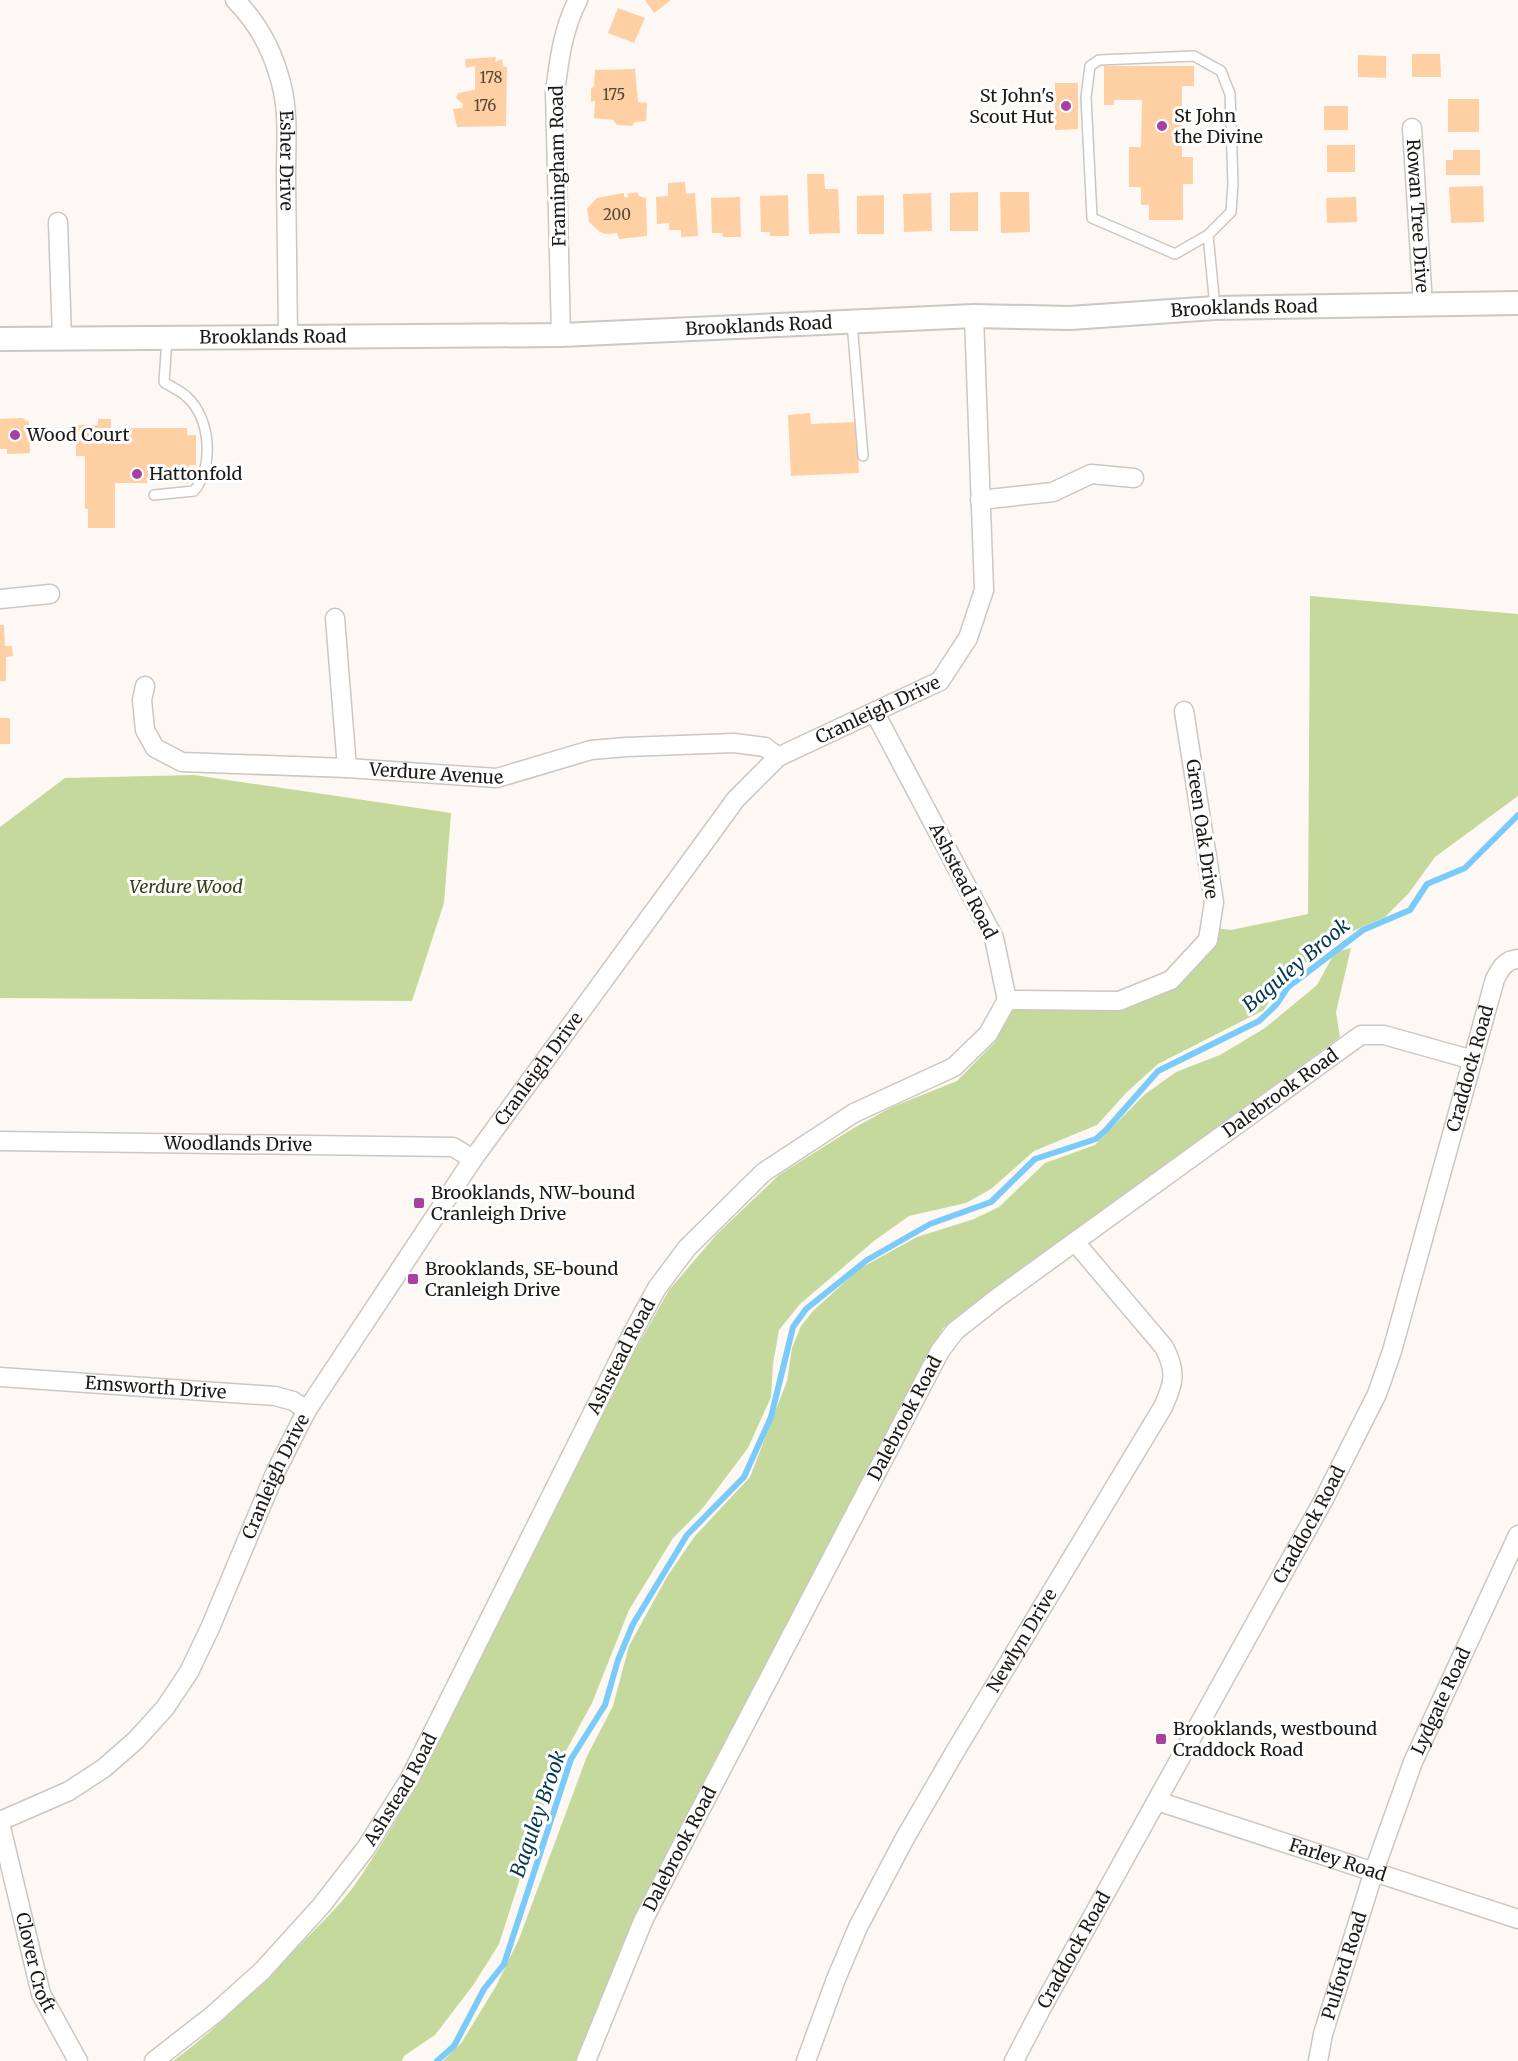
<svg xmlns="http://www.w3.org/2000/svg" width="1518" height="2061" font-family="Merriweather,serif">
<rect width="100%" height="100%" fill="#fdf8f3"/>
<g fill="#c6d99c">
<path d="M 1310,596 L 1518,614 L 1518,796 L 1435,857 L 1409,893 L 1385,917 L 1337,938 L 1281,982 L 1264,1010 L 1158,1064 L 1127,1092 L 1097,1125 L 1034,1151 L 991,1189 L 966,1203 L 909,1216 L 874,1241 L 800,1304 L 779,1330 L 773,1364 L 771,1397 L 748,1448 L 702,1509 L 673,1538 L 629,1610 L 592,1703 L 567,1749 L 545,1801 L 499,1944 L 474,1984 L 435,2035 L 404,2056 L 402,2061 L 173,2061 C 217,2029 256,1989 295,1950 C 315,1929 337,1909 354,1886 C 377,1853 397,1819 417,1784 L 627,1365 L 669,1290 L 717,1234 L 779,1175 L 852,1129 L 892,1107 L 957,1081 L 996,1041 L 1004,1018 L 1011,1006 L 1034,1003 L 1128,1007 L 1159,995 L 1195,969 L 1209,948 L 1216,928 L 1231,930 L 1308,914 Z"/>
<path d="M 194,775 L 451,813 L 444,903 L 412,1001 L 0,998 L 0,827 L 65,778 Z"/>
<path d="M 1351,948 L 1336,1012 L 1340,1037 L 943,1328 L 688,1819 L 616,1968 L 577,2061 L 443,2061 L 462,2042 L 496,1986 L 519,1939 L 587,1756 L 613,1706 L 629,1646 L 668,1575 L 695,1536 L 750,1477 L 787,1381 L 792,1348 L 801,1326 L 813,1311 L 859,1269 L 917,1237 L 974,1219 L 999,1207 L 1045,1163 L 1095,1145 L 1144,1095 L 1176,1072 L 1220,1055 L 1265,1028 L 1317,985 L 1335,952 Z"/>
</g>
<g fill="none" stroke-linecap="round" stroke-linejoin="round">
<path stroke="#7bcbfa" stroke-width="6" d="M 437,2061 L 454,2046 L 484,1989 L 504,1964 L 571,1759 L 605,1705 L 618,1660 L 633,1624 L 687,1535 L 744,1477 L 771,1417 L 793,1327 L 806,1309 L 867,1260 L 930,1224 L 991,1202 L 1035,1159 L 1096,1139 L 1106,1130 L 1158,1071 L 1259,1021 L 1276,1005 L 1288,987 L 1363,930 L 1410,910 L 1427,884 L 1465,868 L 1518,815"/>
</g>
<g fill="#fed0a4">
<path d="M 645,0 L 671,0 L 654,13 Z"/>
<path d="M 618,8 L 645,18 L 634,43 L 608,33 Z"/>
<path d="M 1412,54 L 1440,54 L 1441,77 L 1412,77 Z"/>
<path d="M 1358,55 L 1386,56 L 1386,78 L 1358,77 Z"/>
<path d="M 496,57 L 495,62 L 502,59 L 503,66 L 507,67 L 506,126 L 457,127 L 453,109 L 462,108 L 463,104 L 456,98 L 458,93 L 475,90 L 475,66 L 466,68 L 465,59 Z"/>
<path d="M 1104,66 L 1194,66 L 1194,86 L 1182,86 L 1182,157 L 1193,157 L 1193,184 L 1183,184 L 1183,220 L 1149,220 L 1149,205 L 1141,205 L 1141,187 L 1129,187 L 1129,147 L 1141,147 L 1142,100 L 1114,100 L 1114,105 L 1104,105 Z"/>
<path d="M 635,69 L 638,102 L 647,103 L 646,121 L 635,122 L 632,126 L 617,125 L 613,120 L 594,118 L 595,101 L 591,102 L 591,89 L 594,86 L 595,70 Z"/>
<path d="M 1055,83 L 1078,83 L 1078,129 L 1055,130 Z"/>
<rect x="1448" y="99" width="31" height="33"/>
<rect x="1324" y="106" width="24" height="24"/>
<rect x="1327" y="145" width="28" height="27"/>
<path d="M 1453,150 L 1480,150 L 1480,175 L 1446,175 L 1446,160 L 1453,160 Z"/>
<path d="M 807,174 L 824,174 L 825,189 L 838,189 L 840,233 L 809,234 Z"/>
<path d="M 685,182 L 686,194 L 695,193 L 698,236 L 681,237 L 681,230 L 669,230 L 669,223 L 657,224 L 656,197 L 668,196 L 668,183 Z"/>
<path d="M 1483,186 L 1484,222 L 1451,223 L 1449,187 Z"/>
<path d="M 637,192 L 639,196 L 646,198 L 647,236 L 619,239 L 617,233 L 606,234 L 600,232 L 589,222 L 587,209 L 597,198 L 624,193 L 624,197 L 629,197 L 627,194 Z"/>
<path d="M 978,192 L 978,231 L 950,231 L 950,193 Z"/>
<path d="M 1000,192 L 1029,192 L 1030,232 L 1001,233 Z"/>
<path d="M 931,193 L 932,231 L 904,232 L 903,194 Z"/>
<path d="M 788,195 L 789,236 L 770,236 L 770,232 L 761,232 L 760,196 Z"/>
<path d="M 884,195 L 884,234 L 857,234 L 857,196 Z"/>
<path d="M 740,197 L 741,237 L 723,237 L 722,233 L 712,233 L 711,198 Z"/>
<path d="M 1356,197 L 1357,222 L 1327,223 L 1326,198 Z"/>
<path d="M 810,413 L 811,424 L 856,422 L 859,473 L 791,476 L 788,415 Z"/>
<path d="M 22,418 L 29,422 L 30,453 L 7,454 L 7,449 L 0,449 L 0,419 Z"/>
<path d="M 98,419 L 111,419 L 111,428 L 187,428 L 187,435 L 196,435 L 196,465 L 189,465 L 189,483 L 115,483 L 115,528 L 88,528 L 88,509 L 85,509 L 85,456 L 76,456 L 76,425 L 98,425 Z"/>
<path d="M 0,625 L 4,625 L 5,646 L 12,646 L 13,656 L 6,657 L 6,681 L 0,681 Z"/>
<rect x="0" y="718" width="10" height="26"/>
</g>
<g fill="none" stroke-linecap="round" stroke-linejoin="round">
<g stroke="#cbc7c1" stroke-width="12">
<g id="service">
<path d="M 1194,56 L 1221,71 L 1230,94 L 1233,184 L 1231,212 L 1208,235 L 1175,254 L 1092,218 L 1086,97 L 1090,66 L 1099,60 Z"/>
<path d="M 1208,235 L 1215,307"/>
<path d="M 852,322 L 863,456"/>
<path d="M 154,495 L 194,491 C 214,467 211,419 187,397 C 181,391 171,387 164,382 L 167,339"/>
</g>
</g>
<g stroke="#cbc7c1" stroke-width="21">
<g id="minor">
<path id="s1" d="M 235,0 C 258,23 273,51 281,83 C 289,112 286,145 286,175 C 287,228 287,282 288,336"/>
<path id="s2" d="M 1412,128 L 1423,305"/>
<path d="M 58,222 L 62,338"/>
<path d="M 561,335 L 555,92 C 559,61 563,28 578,0"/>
<path d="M 980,500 L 1053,492 L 1091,474 L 1134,478"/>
<path d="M 0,599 L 50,594"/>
<path d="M 335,618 L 347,768"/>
<path id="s3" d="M 145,686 L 142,700 L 145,730 L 155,748 L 182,762 L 347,768 L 497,778 L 591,750 L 626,747 L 734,743 L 765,747 L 778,757"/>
<path d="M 1007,1000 L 1119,1001 L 1171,980 L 1208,940 L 1214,902 L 1184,711"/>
<path id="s4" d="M 0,1141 L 453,1147 L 473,1159"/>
<path id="s5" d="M 0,1377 L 275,1396 L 293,1401 L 307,1410"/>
<path id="s6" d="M 1157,1801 L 1518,1919"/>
<path id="s7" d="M 0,1821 L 69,1791 L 104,1768 L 136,1740 L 165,1708 L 189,1672 L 210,1628 L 276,1471 L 307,1410 L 473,1159 L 736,799 L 778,757 L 940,681 L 968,638 L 984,590 L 974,316"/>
<path id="s8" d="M 0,1823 L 41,1994 L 78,2061"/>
<path id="s9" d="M 154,2061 L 213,2015 L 262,1971 L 321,1906 L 366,1848 L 409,1780 L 633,1332 L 657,1288 L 687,1248 L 764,1172 L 854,1113 L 954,1067 L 988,1034 L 1007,1000 L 994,938 L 875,713"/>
<path id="s10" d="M 586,2061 L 643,1921 L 673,1862 L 940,1351 L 955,1331 L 997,1298 L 1361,1035 L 1384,1035 L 1473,1060"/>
<path id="s11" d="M 806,2061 L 836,1979 L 858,1927 L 905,1838 L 956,1750 L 1163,1407 C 1174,1383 1177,1372 1164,1347 L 1075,1242"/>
<path id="s12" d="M 1014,2061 L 1040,2011 L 1323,1501 L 1377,1394 L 1392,1351 L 1495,979 C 1501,968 1505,960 1518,959"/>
<path id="s13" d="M 1318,2061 L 1323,2034 L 1374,1871 L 1413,1762 L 1518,1535"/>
</g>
</g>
<g stroke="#cbc7c1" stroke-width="26">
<g id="tertiary">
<path id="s14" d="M 0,339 L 561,335 L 974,316 L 1070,318 L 1215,308 L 1518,303"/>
</g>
</g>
<use href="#service" stroke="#fff" stroke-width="9"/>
<use href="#minor" stroke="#fff" stroke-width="18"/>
<use href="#tertiary" stroke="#fff" stroke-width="22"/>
</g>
<g fill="#a840a2" stroke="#fff" stroke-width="2">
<circle cx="1066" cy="106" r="6"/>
<circle cx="1162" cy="126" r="6"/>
<circle cx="15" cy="435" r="6"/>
<circle cx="137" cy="474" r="6"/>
<rect x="413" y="1197" width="12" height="12" rx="3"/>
<rect x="407" y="1273" width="12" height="12" rx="3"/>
<rect x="1155" y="1733" width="12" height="12" rx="3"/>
</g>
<g text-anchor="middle" stroke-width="6" stroke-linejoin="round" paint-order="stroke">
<g font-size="15" fill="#54483b">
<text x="491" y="83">178</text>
<text x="614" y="100">175</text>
<text x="485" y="111">176</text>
<text x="617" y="220">200</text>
</g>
<g font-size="18" fill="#1c1a18" stroke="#fff" text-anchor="start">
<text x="1054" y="102" text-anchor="end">St John's<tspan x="1054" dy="21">Scout Hut</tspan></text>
<text x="1174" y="122">St John<tspan x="1174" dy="21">the Divine</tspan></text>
<text x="27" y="441">Wood Court</text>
<text x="149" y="480">Hattonfold</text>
<text x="431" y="1199">Brooklands, NW-bound<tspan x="431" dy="21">Cranleigh Drive</tspan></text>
<text x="425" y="1275">Brooklands, SE-bound<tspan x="425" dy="21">Cranleigh Drive</tspan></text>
<text x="1173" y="1735">Brooklands, westbound<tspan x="1173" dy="21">Craddock Road</tspan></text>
</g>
<g font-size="18" fill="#1c1a18" stroke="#fff">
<text dy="6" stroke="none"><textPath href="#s1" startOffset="174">Esher Drive</textPath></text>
<text transform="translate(558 166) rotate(-91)" y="6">Framingham Road</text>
<text dy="6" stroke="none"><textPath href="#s2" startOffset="88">Rowan Tree Drive</textPath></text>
<text dy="6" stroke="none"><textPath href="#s14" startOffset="1245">Brooklands Road</textPath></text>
<text dy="6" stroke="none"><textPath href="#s14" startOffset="759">Brooklands Road</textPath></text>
<text dy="6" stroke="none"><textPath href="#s14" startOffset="273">Brooklands Road</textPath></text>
<text dy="6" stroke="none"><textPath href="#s7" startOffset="1450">Cranleigh Drive</textPath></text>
<text dy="6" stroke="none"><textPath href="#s3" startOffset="350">Verdure Avenue</textPath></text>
<text transform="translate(1202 829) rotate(82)" y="6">Green Oak Drive</text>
<text transform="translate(963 881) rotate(63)" y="6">Ashstead Road</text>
<text dy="6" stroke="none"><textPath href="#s7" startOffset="946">Cranleigh Drive</textPath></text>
<text dy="6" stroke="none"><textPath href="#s12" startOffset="1098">Craddock Road</textPath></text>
<text dy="6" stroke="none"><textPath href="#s10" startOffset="1222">Dalebrook Road</textPath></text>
<text dy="6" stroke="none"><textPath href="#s4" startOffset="238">Woodlands Drive</textPath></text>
<text dy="6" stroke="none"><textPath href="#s9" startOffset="856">Ashstead Road</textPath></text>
<text dy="6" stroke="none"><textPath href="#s5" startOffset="156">Emsworth Drive</textPath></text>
<text dy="6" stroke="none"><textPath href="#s10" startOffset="718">Dalebrook Road</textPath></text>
<text dy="6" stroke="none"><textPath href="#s7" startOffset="460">Cranleigh Drive</textPath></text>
<text dy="6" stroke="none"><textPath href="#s12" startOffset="612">Craddock Road</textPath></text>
<text dy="6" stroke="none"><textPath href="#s11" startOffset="474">Newlyn Drive</textPath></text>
<text dy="6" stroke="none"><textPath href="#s13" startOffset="381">Lydgate Road</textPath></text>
<text dy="6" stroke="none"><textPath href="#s9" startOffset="370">Ashstead Road</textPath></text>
<text dy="6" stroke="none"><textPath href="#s10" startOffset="232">Dalebrook Road</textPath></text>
<text dy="6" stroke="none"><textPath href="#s6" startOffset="190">Farley Road</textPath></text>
<text dy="6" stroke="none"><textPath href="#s12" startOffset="126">Craddock Road</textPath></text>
<text dy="6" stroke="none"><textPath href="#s8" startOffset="144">Clover Croft</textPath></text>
<text dy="6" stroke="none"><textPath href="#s13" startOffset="99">Pulford Road</textPath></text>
</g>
<g font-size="18" font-style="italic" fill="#364118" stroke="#fff">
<text x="186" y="893">Verdure Wood</text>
</g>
<g font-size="20" font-style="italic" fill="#06364e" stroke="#fff">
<text transform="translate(1296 965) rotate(-40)" y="7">Baguley Brook</text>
<text transform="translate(538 1814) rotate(-71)" y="7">Baguley Brook</text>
</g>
</g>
</svg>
